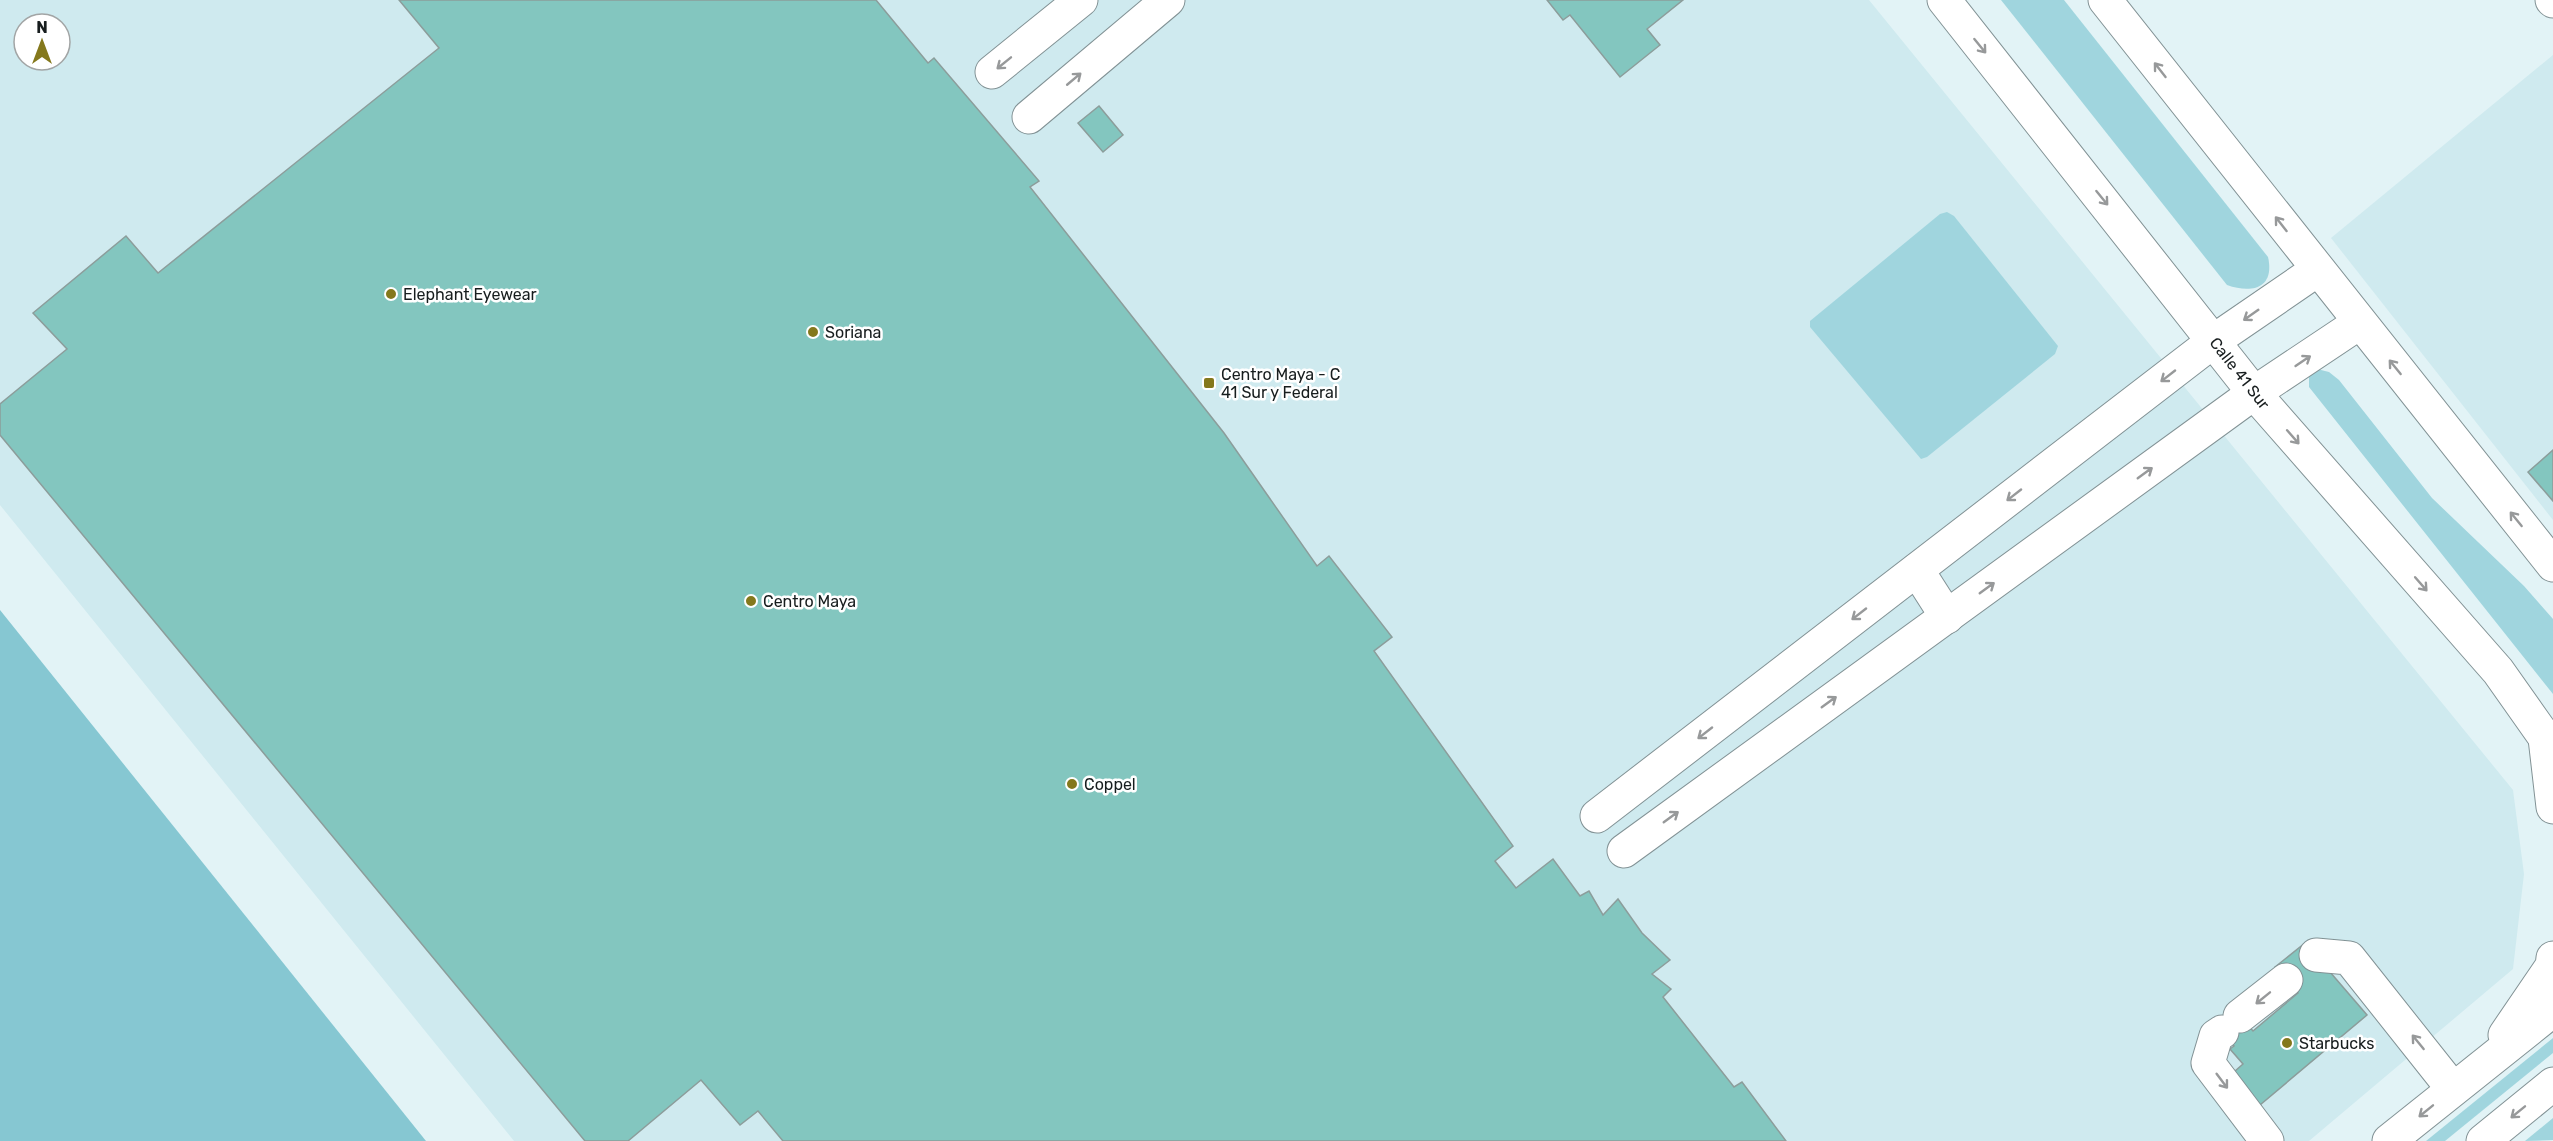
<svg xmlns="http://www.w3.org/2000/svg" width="2553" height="1141" font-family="Rubik,sans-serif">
<rect width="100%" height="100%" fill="#e2f3f6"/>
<g fill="#cfeaef" fill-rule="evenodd">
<path d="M 0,0 L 1869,0 L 2513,790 L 2524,874 L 2513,969 L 2309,1141 L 514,1141 L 0,505 ZM 24,24 L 60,24 L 60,60 L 24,60 Z"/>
<path d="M 2553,55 L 2553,520 L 2331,238 Z"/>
</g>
<g fill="#a0d5de">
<path d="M 2001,0 L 2064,0 L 2268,257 C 2275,288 2252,294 2227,285 Z"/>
<path d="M 1947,212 L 1954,216 L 2058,346 L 2055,354 L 1927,457 L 1921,459 L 1810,327 L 1810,321 L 1940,214 Z"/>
<path d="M 2317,369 L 2329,372 L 2339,380 L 2432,498 L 2524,586 L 2553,619 L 2553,694 L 2309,387 L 2309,375 Z"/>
<path d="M 2553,1038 L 2553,1053 L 2445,1141 L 2426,1141 Z"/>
<path d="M 2553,1118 L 2553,1140 L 2525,1141 Z"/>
</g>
<path fill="#86c7d2" d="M 0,610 L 426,1141 L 0,1141 Z"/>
<g fill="#83c6bf" stroke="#8c9d9b" stroke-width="1.5">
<path d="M 399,0 L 876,0 L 928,63 L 934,58 L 1039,181 L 1030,187 L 1224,433 L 1317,566 L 1329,556 L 1392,637 L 1374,651 L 1513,846 L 1495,861 L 1516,888 L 1553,859 L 1580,896 L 1589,891 L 1603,915 L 1618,899 L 1642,933 L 1670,960 L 1652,974 L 1671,989 L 1663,997 L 1734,1087 L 1742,1082 L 1786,1141 L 783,1141 L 758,1111 L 740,1125 L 701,1080 L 628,1141 L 585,1141 L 0,435 L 0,404 L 67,349 L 33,313 L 126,236 L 158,273 L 439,48 Z"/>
<path d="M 1547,0 L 1683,0 L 1647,29 L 1660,45 L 1620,77 L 1570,15 L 1563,20 Z"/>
<path d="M 1099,106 L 1123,135 L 1103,152 L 1078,123 Z"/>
<path d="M 2553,450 L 2553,501 L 2528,472 Z"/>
<path d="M 2305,943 L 2367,1015 L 2254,1110 L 2227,1078 L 2243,1064 L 2230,1049 L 2234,1046 L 2217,1026 L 2240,1016 L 2253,1031 L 2298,993 L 2275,967 Z"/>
</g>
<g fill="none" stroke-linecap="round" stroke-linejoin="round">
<g stroke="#829295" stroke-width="35">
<g id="minor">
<path d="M 2552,0 L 2553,1"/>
<path d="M 992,72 L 1081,0"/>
<path d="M 1029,117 L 1168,0"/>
<path d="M 1917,570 L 1947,617"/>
<path d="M 1597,816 L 2215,340 L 2317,270"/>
<path d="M 1624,851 L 2254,393 L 2359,323"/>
<path d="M 2316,955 L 2349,958 L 2453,1089"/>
<path d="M 2240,1016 L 2286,980"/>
<path d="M 2222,1032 L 2216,1036 L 2208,1063 L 2267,1141"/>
</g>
</g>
<g stroke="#829295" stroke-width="35">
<g id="major">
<path d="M 1944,0 L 2254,393 L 2498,671 L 2553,749"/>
<path d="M 2105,0 L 2553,565"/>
<path d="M 2545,738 L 2553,807"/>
<path d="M 2505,1035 L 2552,966 L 2553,958"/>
<path d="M 2389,1141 L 2553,1010"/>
</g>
</g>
<g stroke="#829295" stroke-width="35">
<path id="highway" d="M 2483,1141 L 2553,1084"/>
</g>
<use href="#minor" stroke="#fff" stroke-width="33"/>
<use href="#major" stroke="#fff" stroke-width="33"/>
<use href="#highway" stroke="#fff" stroke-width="33"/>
</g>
<defs><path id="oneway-shaft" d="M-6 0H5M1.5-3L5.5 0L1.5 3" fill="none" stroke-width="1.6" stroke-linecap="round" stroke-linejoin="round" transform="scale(1.5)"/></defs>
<g stroke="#97999a">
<use href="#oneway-shaft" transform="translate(1980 46) rotate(51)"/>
<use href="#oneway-shaft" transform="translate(1004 63) rotate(141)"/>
<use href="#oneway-shaft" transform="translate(2160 70) rotate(-128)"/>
<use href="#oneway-shaft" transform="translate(1074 79) rotate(-40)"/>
<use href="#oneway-shaft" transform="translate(2102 198) rotate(51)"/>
<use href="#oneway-shaft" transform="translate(2281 224) rotate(-128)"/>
<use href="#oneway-shaft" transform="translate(2251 315) rotate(145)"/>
<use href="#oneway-shaft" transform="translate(2303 361) rotate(-34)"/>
<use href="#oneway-shaft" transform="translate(2395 367) rotate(-129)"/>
<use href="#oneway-shaft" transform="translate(2168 376) rotate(142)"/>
<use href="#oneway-shaft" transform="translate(2293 437) rotate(49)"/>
<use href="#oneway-shaft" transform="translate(2145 473) rotate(-36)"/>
<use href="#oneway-shaft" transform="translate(2014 495) rotate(142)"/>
<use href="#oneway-shaft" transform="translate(2516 519) rotate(-129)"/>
<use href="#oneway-shaft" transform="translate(2421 584) rotate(49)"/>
<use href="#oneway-shaft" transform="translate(1987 588) rotate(-36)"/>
<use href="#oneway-shaft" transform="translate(1859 614) rotate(142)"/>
<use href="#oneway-shaft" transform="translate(1829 702) rotate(-36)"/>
<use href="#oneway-shaft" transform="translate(1705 733) rotate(142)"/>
<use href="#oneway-shaft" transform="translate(1671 817) rotate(-36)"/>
<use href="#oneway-shaft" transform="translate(2263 998) rotate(141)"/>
<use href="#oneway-shaft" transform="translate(2418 1042) rotate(-129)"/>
<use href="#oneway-shaft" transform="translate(2222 1081) rotate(53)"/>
<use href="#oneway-shaft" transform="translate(2426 1111) rotate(141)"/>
<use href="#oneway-shaft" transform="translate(2518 1112) rotate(141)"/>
</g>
<g fill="#84781c" stroke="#fff" stroke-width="2">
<circle cx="391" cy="294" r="6"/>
<circle cx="813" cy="332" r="6"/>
<rect x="1203" y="377" width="12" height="12" rx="3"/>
<circle cx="751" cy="601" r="6"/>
<circle cx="1072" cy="784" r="6"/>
<circle cx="2287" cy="1043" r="6"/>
</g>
<g text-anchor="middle" stroke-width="5" stroke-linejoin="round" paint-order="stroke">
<g font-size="16" fill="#171d1e" stroke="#fff" text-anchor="start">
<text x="403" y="300">Elephant Eyewear</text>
<text x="825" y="338">Soriana</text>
<text x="1221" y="380">Centro Maya - C<tspan x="1221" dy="18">41 Sur y Federal</tspan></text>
<text x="763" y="607">Centro Maya</text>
<text x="1084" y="790">Coppel</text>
<text x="2299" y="1049">Starbucks</text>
</g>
<g font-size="16" fill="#171d1e" stroke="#fff">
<text transform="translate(2240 373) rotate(52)" y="6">Calle 41 Sur</text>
</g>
</g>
<g transform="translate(42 42)"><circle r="28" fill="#ffffff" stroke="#a2a5a5" stroke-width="1.5"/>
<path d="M0-4.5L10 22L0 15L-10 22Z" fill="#84781c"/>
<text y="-9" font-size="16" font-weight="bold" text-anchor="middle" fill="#171d1e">N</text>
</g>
</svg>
